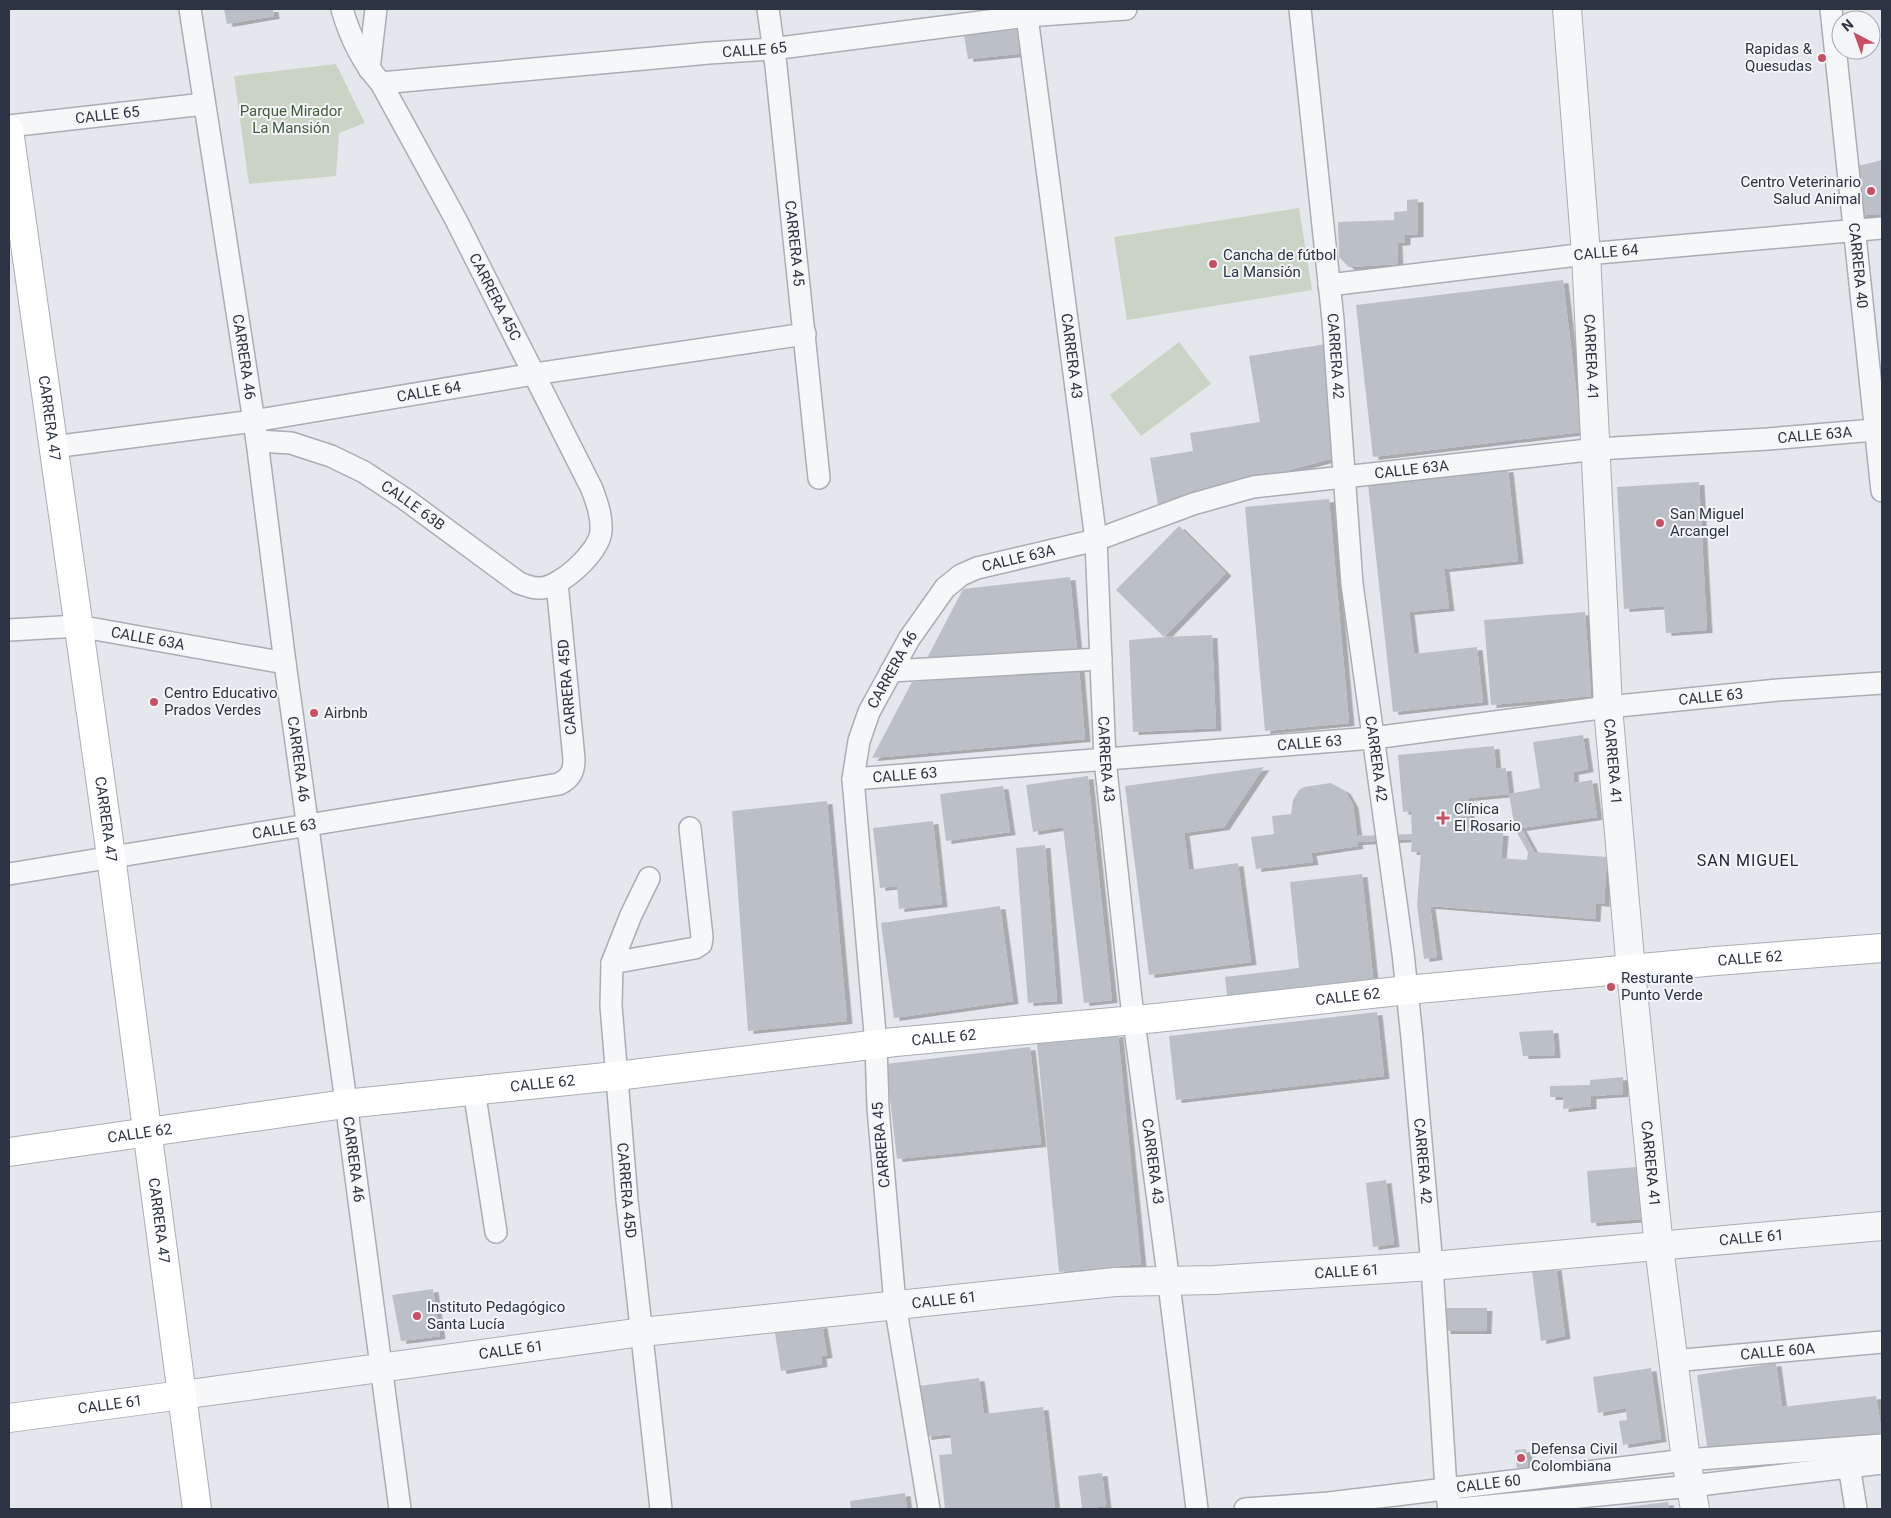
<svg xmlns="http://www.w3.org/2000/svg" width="1891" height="1518" font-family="Roboto,sans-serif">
<defs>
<filter id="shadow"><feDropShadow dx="5.5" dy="3" stdDeviation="0" flood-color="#0004"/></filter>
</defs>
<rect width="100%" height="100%" fill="#e4e7eb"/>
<g fill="#c9d4c5">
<path d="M 336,64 L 365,123 L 339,133 L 336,176 L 249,184 L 234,76 Z"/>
<path d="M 1299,208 L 1312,290 L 1127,320 L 1114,237 Z"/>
<path d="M 1179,342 L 1211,384 L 1141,436 L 1110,395 Z"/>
</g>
<g fill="#bbc0c8" filter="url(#shadow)">
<path d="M 224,9 L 273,9 L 274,16 L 227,24 Z"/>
<path d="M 1024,29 L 1027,53 L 968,59 L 964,35 Z"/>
<path d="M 1882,160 L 1882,215 L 1860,215 L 1858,166 Z"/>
<path d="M 1418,199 L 1418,234 L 1405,235 L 1405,242 L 1397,243 L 1398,264 L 1349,267 L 1339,257 L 1338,222 L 1394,220 L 1394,212 L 1407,211 L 1407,200 Z"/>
<path d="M 1563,280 L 1581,432 L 1373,457 L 1356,305 Z"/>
<path d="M 1327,344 L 1334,458 L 1158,505 L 1150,458 L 1193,451 L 1190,433 L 1260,422 L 1249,356 Z"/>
<path d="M 1508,469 L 1518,561 L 1444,569 L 1449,608 L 1409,612 L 1414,654 L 1477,647 L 1483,702 L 1393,712 L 1368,484 Z"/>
<path d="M 1699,482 L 1707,630 L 1666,633 L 1664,606 L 1624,609 L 1617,487 Z"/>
<path d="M 1329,499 L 1349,723 L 1265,731 L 1245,507 Z"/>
<path d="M 1179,526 L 1226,573 L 1164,637 L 1212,635 L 1216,728 L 1133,732 L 1129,640 L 1164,637 L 1116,590 Z"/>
<path d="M 1070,577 L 1077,650 L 923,666 L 963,589 Z"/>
<path d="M 1585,612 L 1591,696 L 1491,705 L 1484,620 Z"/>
<path d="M 1079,668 L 1085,739 L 872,758 L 912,682 Z"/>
<path d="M 1583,735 L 1588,769 L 1573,772 L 1574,783 L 1592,780 L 1597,817 L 1521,828 L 1534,852 L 1607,857 L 1604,904 L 1596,903 L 1595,919 L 1430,906 L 1437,957 L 1424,959 L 1417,905 L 1421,852 L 1411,852 L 1412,839 L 1357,842 L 1358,846 L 1311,853 L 1313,862 L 1256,869 L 1251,837 L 1274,834 L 1272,816 L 1291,814 L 1293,800 L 1299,790 L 1304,787 L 1331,783 L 1345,791 L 1353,805 L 1357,836 L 1412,834 L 1411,811 L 1403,812 L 1398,755 L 1494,746 L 1496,769 L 1506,768 L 1509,794 L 1468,798 L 1470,831 L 1503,833 L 1501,858 L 1527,860 L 1528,852 L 1515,829 L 1509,794 L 1540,788 L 1533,742 Z"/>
<path d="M 1264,767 L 1224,827 L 1184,833 L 1189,870 L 1238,863 L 1251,962 L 1149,975 L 1125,786 Z"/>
<path d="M 1088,776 L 1112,1000 L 1084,1003 L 1063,827 L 1033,832 L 1026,785 Z"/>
<path d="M 1003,786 L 1010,832 L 946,841 L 940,794 Z"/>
<path d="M 827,801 L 847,1021 L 748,1031 L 732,811 Z"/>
<path d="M 933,821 L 942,904 L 899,909 L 897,886 L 880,888 L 873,828 Z"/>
<path d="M 1045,845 L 1057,1001 L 1028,1003 L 1016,848 Z"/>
<path d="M 1362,874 L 1374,987 L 1228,1003 L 1225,977 L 1299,968 L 1290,882 Z"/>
<path d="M 1000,906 L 1013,1001 L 894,1018 L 881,923 Z"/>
<path d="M 1377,1012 L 1384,1076 L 1176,1100 L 1169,1036 Z"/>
<path d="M 1553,1030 L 1555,1055 L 1523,1056 L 1519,1032 Z"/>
<path d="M 1118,1034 L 1141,1264 L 1059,1272 L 1037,1043 Z"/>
<path d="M 1030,1047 L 1041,1144 L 897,1159 L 886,1064 Z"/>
<path d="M 1623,1077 L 1623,1094 L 1591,1096 L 1591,1106 L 1563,1109 L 1564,1097 L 1550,1097 L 1550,1086 L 1590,1085 L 1590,1080 Z"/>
<path d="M 1637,1167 L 1643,1219 L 1591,1223 L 1587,1171 Z"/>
<path d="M 1386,1180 L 1394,1244 L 1373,1247 L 1366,1183 Z"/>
<path d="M 1556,1267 L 1565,1336 L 1541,1341 L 1532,1271 Z"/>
<path d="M 433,1289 L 440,1336 L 401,1341 L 392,1295 Z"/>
<path d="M 1445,1308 L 1487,1308 L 1486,1331 L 1445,1331 Z"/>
<path d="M 822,1325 L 827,1355 L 821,1356 L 822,1364 L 781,1371 L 775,1333 Z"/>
<path d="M 1776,1363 L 1782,1407 L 1876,1396 L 1882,1434 L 1708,1453 L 1697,1375 Z"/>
<path d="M 1651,1368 L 1661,1439 L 1623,1445 L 1619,1421 L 1627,1420 L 1626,1408 L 1598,1413 L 1593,1377 Z"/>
<path d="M 979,1378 L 984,1414 L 1043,1407 L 1055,1509 L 945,1509 L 939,1455 L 952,1454 L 950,1434 L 926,1437 L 919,1386 Z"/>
<path d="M 1526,1449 L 1528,1467 L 1517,1468 L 1515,1450 Z"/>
<path d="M 1102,1473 L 1106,1506 L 1082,1509 L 1078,1476 Z"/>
<path d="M 905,1493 L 907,1509 L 851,1509 L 850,1501 Z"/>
<path d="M 1668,1502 L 1669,1509 L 1616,1509 L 1616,1508 Z"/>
</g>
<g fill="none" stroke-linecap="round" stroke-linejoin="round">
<g stroke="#a9aeb5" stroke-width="24">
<g id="minor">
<path id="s1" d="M 190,9 L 257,441 L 285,663 L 343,1080 L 400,1509"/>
<path id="s2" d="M 768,9 L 776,66 L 819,478"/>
<path id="s3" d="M 1026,9 L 1096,540 L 1105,760 L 1131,999 L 1166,1260 L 1197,1509"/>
<path id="s4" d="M 1300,9 L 1333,320 L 1352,584 L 1403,953 L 1412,1038 L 1432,1266 L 1446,1489 L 1449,1509"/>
<path id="s5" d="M 1831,9 L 1882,491"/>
<path d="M 369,69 L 376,9"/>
<path id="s6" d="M 381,83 L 709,53 L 772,49 L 1026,16 L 1126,9"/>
<path id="s7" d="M 9,126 L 204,104"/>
<path id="s8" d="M 1329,285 L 1586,254 L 1882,228"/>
<path id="s9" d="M 257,441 L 291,443 L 331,456 L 364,472 L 405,499 L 519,583 C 525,585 531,588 538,588 C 558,590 600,552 601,531 C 602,516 597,503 592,489 L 455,218 L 381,83 C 361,61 350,37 342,9"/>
<path id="s10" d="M 53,447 L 254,421 L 534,374 L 805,334"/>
<path id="s11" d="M 9,630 L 78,626 L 285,663"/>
<path d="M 891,671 L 1101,659"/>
<path id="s12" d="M 853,779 L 1373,738 L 1608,707 L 1778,690 L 1882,683"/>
<path id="s13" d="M 9,874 L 559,784 C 571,778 574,771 574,759 L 557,583"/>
<path id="s14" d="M 649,878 L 631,915 L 612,963 L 611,1006 L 627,1200 L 661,1509"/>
<path d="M 612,963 L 695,948 L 701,944 L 702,937 L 690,828"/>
<path d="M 474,1090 L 496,1232"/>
<path id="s15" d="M 1673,1361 L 1882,1342"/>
<path d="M 1847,1453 L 1856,1509"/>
<path id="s16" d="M 929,1509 L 895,1304 L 878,1108 L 876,1045 L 853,779 L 859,741 L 869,712 L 909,639 L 945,588 L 961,575 L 977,568 L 1096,540 L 1193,504 L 1253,487 L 1597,449 L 1768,439 L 1874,430"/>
<path id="s17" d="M 1245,1509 L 1329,1503 L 1686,1460 L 1882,1445"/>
<path d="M 1458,1509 L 1691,1486 L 1882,1463"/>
</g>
</g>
<g stroke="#a9aeb5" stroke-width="30">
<g id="tertiary">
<path id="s18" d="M 1567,9 L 1586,254 L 1608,707 L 1631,971 L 1659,1247 L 1686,1460 L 1695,1509"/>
<path id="s19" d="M 182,1395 L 642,1332 L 1115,1282 L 1215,1280 L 1432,1266 L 1882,1226"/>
</g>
</g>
<g stroke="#a9aeb5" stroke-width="30">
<g id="secondary">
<path id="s20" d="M 9,130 L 111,856 L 197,1509"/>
<path id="s21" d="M 9,1152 L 345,1104 L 625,1075 L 895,1042 L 1156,1018 L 1407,990 L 1716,961 L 1882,948"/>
<path id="s22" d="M 9,1418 L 182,1395"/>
</g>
</g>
<use href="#minor" stroke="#f6f7f9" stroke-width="21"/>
<use href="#tertiary" stroke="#f6f7f9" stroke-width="28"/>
<use href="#secondary" stroke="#fff" stroke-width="28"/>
</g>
<g fill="#c95063" stroke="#f3f5f8" stroke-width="2">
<circle cx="1822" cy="58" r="5"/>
<circle cx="1871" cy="191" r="5"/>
<circle cx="1213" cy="264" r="5"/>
<circle cx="1660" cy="523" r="5"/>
<circle cx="154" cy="702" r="5"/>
<circle cx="314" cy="713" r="5"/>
<path d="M1440.5 810.5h5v5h5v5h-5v5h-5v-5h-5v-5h5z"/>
<circle cx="1611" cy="987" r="5"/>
<circle cx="417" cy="1316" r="5"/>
<circle cx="1521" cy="1458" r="5"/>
</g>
<g text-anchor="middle" stroke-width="4" stroke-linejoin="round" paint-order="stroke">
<g font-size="15" fill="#2c3443" stroke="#f3f5f8">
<text dy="5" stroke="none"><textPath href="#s6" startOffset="375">CALLE 65</textPath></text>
<text dy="5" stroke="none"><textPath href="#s7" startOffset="99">CALLE 65</textPath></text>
<text dy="5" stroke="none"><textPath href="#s2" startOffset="236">CARRERA 45</textPath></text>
<text dy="5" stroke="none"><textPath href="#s8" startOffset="279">CALLE 64</textPath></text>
<text dy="5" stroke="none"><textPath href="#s5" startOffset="258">CARRERA 40</textPath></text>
<text transform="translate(495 297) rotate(63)" y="5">CARRERA 45C</text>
<text dy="5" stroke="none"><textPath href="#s3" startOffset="350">CARRERA 43</textPath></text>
<text dy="5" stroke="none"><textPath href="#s4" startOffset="349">CARRERA 42</textPath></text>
<text dy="5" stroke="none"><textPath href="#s18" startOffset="349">CARRERA 41</textPath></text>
<text dy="5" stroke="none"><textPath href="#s1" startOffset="352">CARRERA 46</textPath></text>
<text dy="5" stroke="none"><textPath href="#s10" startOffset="380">CALLE 64</textPath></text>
<text dy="5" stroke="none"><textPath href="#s20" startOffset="291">CARRERA 47</textPath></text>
<text dy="5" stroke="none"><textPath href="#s16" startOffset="1840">CALLE 63A</textPath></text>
<text dy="5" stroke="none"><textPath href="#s16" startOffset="1435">CALLE 63A</textPath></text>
<text dy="5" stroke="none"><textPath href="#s9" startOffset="172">CALLE 63B</textPath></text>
<text dy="5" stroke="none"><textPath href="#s16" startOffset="1030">CALLE 63A</textPath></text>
<text dy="5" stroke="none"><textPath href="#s11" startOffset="140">CALLE 63A</textPath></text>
<text dy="5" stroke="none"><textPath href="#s16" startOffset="852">CARRERA 46</textPath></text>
<text transform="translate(567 687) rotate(-95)" y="5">CARRERA 45D</text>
<text dy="5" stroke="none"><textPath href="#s12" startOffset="862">CALLE 63</textPath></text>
<text dy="5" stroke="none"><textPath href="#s12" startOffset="458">CALLE 63</textPath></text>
<text dy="5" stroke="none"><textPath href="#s1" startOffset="758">CARRERA 46</textPath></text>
<text dy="5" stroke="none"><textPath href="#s3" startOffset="755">CARRERA 43</textPath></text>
<text dy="5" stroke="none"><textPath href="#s4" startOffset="754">CARRERA 42</textPath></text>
<text dy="5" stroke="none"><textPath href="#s18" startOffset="754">CARRERA 41</textPath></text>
<text dy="5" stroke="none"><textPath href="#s12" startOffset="52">CALLE 63</textPath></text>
<text dy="5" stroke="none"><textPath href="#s20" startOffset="696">CARRERA 47</textPath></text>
<text dy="5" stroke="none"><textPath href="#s13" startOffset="279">CALLE 63</textPath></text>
<text dy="5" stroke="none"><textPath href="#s21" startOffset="1752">CALLE 62</textPath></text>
<text dy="5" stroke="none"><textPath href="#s21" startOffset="1348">CALLE 62</textPath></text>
<text dy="5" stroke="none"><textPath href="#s21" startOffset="942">CALLE 62</textPath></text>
<text dy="5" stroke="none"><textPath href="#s21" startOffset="538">CALLE 62</textPath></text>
<text dy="5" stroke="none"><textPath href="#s21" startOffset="132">CALLE 62</textPath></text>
<text transform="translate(881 1145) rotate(-95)" y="5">CARRERA 45</text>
<text dy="5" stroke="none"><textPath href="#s1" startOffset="1162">CARRERA 46</textPath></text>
<text dy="5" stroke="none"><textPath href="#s3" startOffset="1160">CARRERA 43</textPath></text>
<text dy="5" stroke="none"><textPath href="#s4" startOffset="1159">CARRERA 42</textPath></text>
<text dy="5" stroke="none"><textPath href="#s18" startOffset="1158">CARRERA 41</textPath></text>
<text dy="5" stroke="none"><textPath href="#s14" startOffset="321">CARRERA 45D</textPath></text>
<text dy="5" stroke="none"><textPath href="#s20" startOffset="1101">CARRERA 47</textPath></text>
<text dy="5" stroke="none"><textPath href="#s19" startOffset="1578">CALLE 61</textPath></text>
<text dy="5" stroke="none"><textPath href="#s19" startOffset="1172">CALLE 61</textPath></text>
<text dy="5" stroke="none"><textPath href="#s19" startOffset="768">CALLE 61</textPath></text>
<text dy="5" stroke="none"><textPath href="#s19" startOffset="332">CALLE 61</textPath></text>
<text dy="5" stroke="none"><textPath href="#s15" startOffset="105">CALLE 60A</textPath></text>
<text dy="5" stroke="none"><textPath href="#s22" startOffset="102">CALLE 61</textPath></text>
<text dy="5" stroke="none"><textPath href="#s17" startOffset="245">CALLE 60</textPath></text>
</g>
<g font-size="15" fill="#2c3443" stroke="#f3f5f8" text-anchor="start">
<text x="1812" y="54" text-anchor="end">Rapidas &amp;<tspan x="1812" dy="17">Quesudas</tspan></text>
<text x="1861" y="187" text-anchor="end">Centro Veterinario<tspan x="1861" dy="17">Salud Animal</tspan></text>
<text x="1223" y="260">Cancha de fútbol<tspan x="1223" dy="17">La Mansión</tspan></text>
<text x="1670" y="519">San Miguel<tspan x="1670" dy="17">Arcangel</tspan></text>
<text x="164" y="698">Centro Educativo<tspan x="164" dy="17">Prados Verdes</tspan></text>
<text x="324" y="718">Airbnb</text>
<text x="1454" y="814">Clínica<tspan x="1454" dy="17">El Rosario</tspan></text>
<text x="1621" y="983">Resturante<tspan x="1621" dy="17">Punto Verde</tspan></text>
<text x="427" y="1312">Instituto Pedagógico<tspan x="427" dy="17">Santa Lucía</tspan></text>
<text x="1531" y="1454">Defensa Civil<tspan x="1531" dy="17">Colombiana</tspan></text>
</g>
<g font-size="15" fill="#415e3a" stroke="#f3f5f8">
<text x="291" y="116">Parque Mirador<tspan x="291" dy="17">La Mansión</tspan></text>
</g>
<g font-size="16" letter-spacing="1" fill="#1e2534" stroke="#f3f5f8">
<text x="1748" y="866">SAN MIGUEL</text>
</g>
</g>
<rect width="1891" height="1518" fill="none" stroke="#2c3443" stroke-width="20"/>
<g transform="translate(1856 35) rotate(319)"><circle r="24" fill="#f3f5f8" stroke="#a3a8b0"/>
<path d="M0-4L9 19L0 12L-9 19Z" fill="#c95063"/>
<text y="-8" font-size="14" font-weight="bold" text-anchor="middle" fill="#2c3443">N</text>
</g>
</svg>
